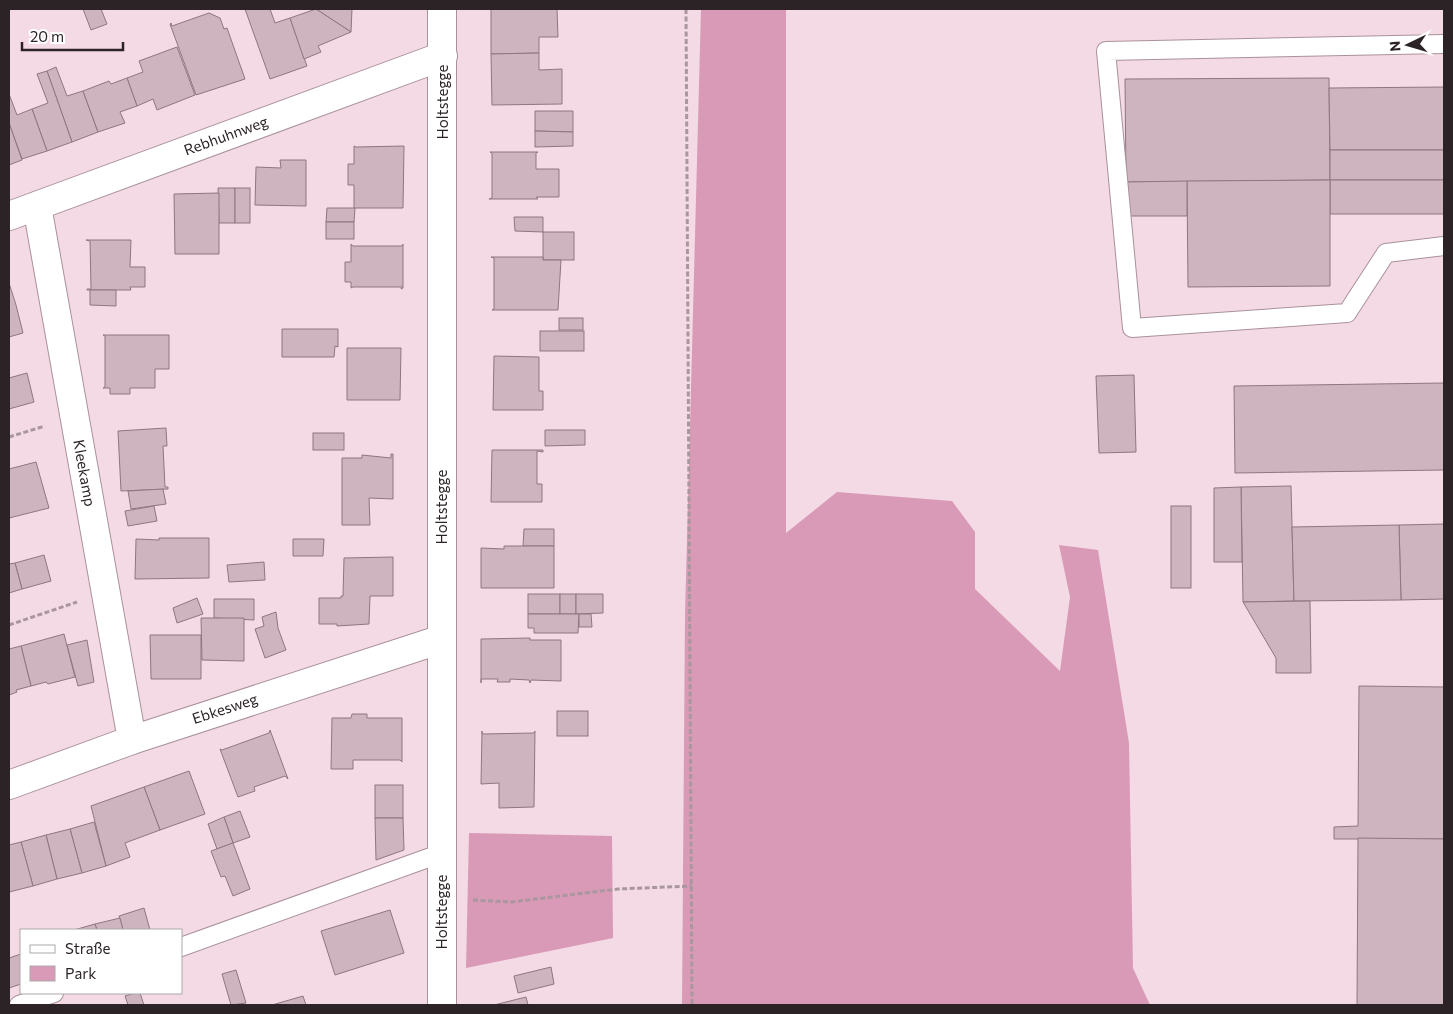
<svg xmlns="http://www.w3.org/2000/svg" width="1453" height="1014" font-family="Commissioner,sans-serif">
<rect width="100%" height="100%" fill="#f4dae5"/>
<g fill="#d99ab8">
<path d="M 701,9 L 786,9 L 786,533 L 837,492 L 952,501 L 975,532 L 975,589 L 1060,671 L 1070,597 L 1059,545 L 1098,550 L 1129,743 L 1133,968 L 1150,1005 L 682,1005 L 685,615 Z"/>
<path d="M 469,833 L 612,836 L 613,938 L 466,968 Z"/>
</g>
<g fill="#cdb4bf" stroke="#8e7781">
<path d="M 83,9 L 101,9 L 107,24 L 91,30 Z"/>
<path d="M 245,9 L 270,9 L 275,23 L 290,18 L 307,66 L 270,79 Z"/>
<path d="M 316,9 L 352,9 L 351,32 Z"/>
<path d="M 316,9 L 351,32 L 318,46 L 321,52 L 304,59 L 290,18 Z"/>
<path d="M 491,9 L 557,9 L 558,37 L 539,37 L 539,53 L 491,54 Z"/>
<path d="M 209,13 L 220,18 L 224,29 L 227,28 L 245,79 L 196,95 L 170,24 L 171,23 L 172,26 Z"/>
<path d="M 177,47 L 195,95 L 157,110 L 153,99 L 137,106 L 127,78 L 143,72 L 139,61 Z"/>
<path d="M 539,53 L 539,70 L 562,69 L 562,104 L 492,105 L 491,54 Z"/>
<path d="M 56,67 L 67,96 L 83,91 L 98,132 L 72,142 L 47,71 Z"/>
<path d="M 47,71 L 72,142 L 47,151 L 32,109 L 48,103 L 37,74 Z"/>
<path d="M 127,78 L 137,106 L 120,112 L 125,123 L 98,132 L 83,91 L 109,81 L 111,84 Z"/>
<path d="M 1329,78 L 1330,180 L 1126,182 L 1125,79 Z"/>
<path d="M 1444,87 L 1444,150 L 1330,150 L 1329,88 Z"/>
<path d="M 9,94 L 17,115 L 32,109 L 47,151 L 22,159 L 9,123 Z"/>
<path d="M 535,111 L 573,111 L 573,132 L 535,131 Z"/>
<path d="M 9,123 L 22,160 L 9,165 Z"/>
<path d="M 535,131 L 573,132 L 573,146 L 535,147 Z"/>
<path d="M 354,146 L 356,147 L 404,146 L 403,208 L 354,208 L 354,185 L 348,185 L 348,164 L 354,164 Z"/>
<rect x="1330" y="150" width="114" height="30"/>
<path d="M 490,152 L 538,152 L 536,153 L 536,169 L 559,169 L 559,197 L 536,197 L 538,199 L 489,199 L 492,198 L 492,153 Z"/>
<path d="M 280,160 L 306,160 L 306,206 L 255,205 L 256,167 L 281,168 Z"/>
<rect x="1330" y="180" width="114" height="34"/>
<path d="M 1330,180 L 1330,286 L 1188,287 L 1187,181 Z"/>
<path d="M 1187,181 L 1187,216 L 1126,216 L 1126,182 Z"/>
<path d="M 218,188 L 235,188 L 235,223 L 219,223 Z"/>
<rect x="235" y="188" width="15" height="35"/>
<path d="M 219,193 L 219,254 L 175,254 L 174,194 Z"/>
<path d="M 327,208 L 355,208 L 354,222 L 326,222 Z"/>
<path d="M 514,217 L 543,217 L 543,232 L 515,231 Z"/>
<rect x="326" y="222" width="28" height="17"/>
<rect x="543" y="232" width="31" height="28"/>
<path d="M 86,240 L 131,240 L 130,267 L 145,267 L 145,287 L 130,287 L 131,290 L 87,290 L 87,289 L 91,289 L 90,241 Z"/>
<path d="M 351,244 L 353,246 L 402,246 L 403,244 L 403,288 L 401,289 L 402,287 L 353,287 L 351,288 L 351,282 L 345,282 L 345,262 L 351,262 Z"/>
<path d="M 491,257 L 543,257 L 543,260 L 561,260 L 558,310 L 492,310 L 494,309 L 494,258 Z"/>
<path d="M 9,283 L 16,305 L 23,333 L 9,337 Z"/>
<path d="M 90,290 L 116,290 L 116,306 L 90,305 Z"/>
<rect x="559" y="318" width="24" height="12"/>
<path d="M 282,329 L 338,329 L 338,347 L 335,346 L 334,357 L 282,357 Z"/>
<rect x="540" y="331" width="44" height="20"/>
<path d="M 103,335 L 169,335 L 169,369 L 155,369 L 155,388 L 130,388 L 130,394 L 110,394 L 110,388 L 103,388 L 105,387 L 105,336 Z"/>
<path d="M 347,348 L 401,348 L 400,400 L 347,400 Z"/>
<path d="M 494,356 L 539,357 L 539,391 L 543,391 L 543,410 L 493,410 Z"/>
<path d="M 27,373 L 34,402 L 9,409 L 9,378 Z"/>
<path d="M 1134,375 L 1136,452 L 1099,453 L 1096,376 Z"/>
<path d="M 1444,383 L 1444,470 L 1235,473 L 1234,386 Z"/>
<path d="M 166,428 L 167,446 L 163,446 L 165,487 L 168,487 L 168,489 L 121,491 L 118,431 Z"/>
<path d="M 545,430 L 585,430 L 585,445 L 545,446 Z"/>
<rect x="313" y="433" width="31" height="17"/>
<path d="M 492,450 L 543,450 L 543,452 L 537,451 L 537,484 L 542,484 L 542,502 L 491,502 Z"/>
<path d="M 391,454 L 393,454 L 393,499 L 369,498 L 370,525 L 342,525 L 342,458 L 362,458 L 362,455 L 391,458 Z"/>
<path d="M 36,462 L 49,508 L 9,518 L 9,469 Z"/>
<path d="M 1291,486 L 1294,601 L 1243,602 L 1241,487 Z"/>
<path d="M 1241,487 L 1242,562 L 1214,562 L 1214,488 Z"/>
<path d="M 163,489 L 166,504 L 131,509 L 128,491 Z"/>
<path d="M 154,506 L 157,521 L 128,526 L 125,511 Z"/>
<rect x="1171" y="506" width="20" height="82"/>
<path d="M 1444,524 L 1444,599 L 1401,600 L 1399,525 Z"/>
<path d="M 1399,525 L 1401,600 L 1294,601 L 1292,527 Z"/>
<path d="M 524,529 L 554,529 L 554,546 L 523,546 Z"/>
<path d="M 159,538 L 209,538 L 209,578 L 135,579 L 136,539 L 159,540 Z"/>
<path d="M 293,539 L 324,539 L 323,556 L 293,556 Z"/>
<path d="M 504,546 L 554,546 L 554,588 L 481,588 L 481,548 L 504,549 Z"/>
<path d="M 44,555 L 51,581 L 22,589 L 15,563 Z"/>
<path d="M 393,557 L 393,596 L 370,596 L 369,624 L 337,626 L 337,624 L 319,624 L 319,598 L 341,598 L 341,596 L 343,596 L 344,558 Z"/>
<path d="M 264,562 L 265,580 L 229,582 L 227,565 Z"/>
<path d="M 15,563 L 22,589 L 9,593 L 9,564 Z"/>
<rect x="528" y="594" width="32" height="20"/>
<rect x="560" y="594" width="16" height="20"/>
<path d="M 576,594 L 603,594 L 603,613 L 576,614 Z"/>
<path d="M 197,598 L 203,614 L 177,623 L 173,608 Z"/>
<path d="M 214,599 L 254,599 L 254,620 L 214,618 Z"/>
<path d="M 1310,601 L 1311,673 L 1276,673 L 1276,658 L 1243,602 Z"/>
<path d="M 276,612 L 278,628 L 286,650 L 265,658 L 255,629 L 264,626 L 262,617 Z"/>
<path d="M 528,614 L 579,614 L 578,633 L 534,633 L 534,628 L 528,628 Z"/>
<path d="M 579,614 L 591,614 L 592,627 L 579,627 Z"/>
<path d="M 201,618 L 244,618 L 244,661 L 202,660 Z"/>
<path d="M 64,634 L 75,677 L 48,684 L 46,682 L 31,686 L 21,646 Z"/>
<path d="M 150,635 L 201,635 L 201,679 L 151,679 Z"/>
<path d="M 530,638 L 530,640 L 561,640 L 561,681 L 531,680 L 530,683 L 529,680 L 510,679 L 510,682 L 497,682 L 498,679 L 481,679 L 481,683 L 481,639 Z"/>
<path d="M 87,640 L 94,682 L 78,686 L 67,645 Z"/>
<path d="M 21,646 L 31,686 L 16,690 L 17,692 L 9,695 L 9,649 Z"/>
<path d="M 1359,686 L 1444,687 L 1444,839 L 1334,839 L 1334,827 L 1358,826 Z"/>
<rect x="557" y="711" width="31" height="25"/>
<path d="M 352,714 L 367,714 L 367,718 L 402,718 L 402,762 L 400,760 L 353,760 L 353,769 L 331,769 L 332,718 L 351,718 Z"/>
<path d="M 270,730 L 288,779 L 285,776 L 254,787 L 255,791 L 238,797 L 220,749 L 222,750 L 269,733 Z"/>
<path d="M 482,731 L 482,734 L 534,733 L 535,731 L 534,807 L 499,808 L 499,783 L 481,784 Z"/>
<path d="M 189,771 L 205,814 L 160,830 L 144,787 Z"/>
<rect x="375" y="785" width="28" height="33"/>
<path d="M 144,787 L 160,830 L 125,843 L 130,857 L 106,866 L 91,806 Z"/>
<path d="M 240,811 L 250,837 L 233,843 L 224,817 Z"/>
<path d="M 224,817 L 233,843 L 217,849 L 208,824 Z"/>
<path d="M 375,818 L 403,818 L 404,850 L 376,860 Z"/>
<path d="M 94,822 L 106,866 L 82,873 L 70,829 Z"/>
<path d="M 70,829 L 82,873 L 57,879 L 46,835 Z"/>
<path d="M 46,835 L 57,879 L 33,886 L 21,842 Z"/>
<path d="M 1358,838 L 1444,839 L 1444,1005 L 1357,1005 Z"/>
<path d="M 21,842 L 33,886 L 9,892 L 9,845 Z"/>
<path d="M 233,843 L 250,889 L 233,896 L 225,876 L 221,877 L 211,851 Z"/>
<path d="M 144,908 L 150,930 L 123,930 L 119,916 Z"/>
<path d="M 390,910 L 404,953 L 335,975 L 321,931 Z"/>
<path d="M 120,918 L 123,930 L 97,930 L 95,924 Z"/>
<path d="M 95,924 L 97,930 L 74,930 Z"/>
<path d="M 21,954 L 21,984 L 9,988 L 9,958 Z"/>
<path d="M 551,967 L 554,984 L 518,993 L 514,976 Z"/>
<path d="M 236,970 L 246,1003 L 231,1005 L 222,974 Z"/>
<path d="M 135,993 L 140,993 L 144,1005 L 128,1005 L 125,996 Z"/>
<path d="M 303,996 L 306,1005 L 272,1005 Z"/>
<path d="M 526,997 L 528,1005 L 494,1005 Z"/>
</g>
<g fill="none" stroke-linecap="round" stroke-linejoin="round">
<g stroke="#a9919c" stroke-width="20">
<g id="lane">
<path d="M 1444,44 L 1106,51 L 1132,328 L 1347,313 L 1386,253 L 1444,246"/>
<path d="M 181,947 L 442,853"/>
<path d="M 19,1005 L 54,993"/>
</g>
</g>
<g stroke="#a9919c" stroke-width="30">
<g id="street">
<path d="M 37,206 L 132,740"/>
<path d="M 9,216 L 443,56"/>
<path d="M 9,785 L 132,740 L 442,639"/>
<path d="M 442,1005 L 442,9"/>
</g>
</g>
<g stroke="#aa969f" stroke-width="3" stroke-dasharray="5 2.5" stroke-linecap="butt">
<path d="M 686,9 L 692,1005"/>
<path d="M 9,437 L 45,426"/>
<path d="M 9,625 L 77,602"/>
<path d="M 473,900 L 511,902 L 618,889 L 692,886"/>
</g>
<use href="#lane" stroke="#fff" stroke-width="18"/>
<use href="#street" stroke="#fff" stroke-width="28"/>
</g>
<g text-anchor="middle" stroke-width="4.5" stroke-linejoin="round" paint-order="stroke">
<g font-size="15" fill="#2c2327" stroke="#fff">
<text transform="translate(443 102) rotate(-90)" y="5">Holtstegge</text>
<text transform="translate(226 136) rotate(-20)" y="5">Rebhuhnweg</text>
<text transform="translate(84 473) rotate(80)" y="5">Kleekamp</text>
<text transform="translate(442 507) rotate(-90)" y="5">Holtstegge</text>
<text transform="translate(225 709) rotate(-18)" y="5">Ebkesweg</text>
<text transform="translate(442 912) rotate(-90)" y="5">Holtstegge</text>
</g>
</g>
<rect width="1453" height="1014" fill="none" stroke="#2c2327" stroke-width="20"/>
<rect x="20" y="929" width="162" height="65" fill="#ffffff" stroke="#aba7a9"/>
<rect x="30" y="945" width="25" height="8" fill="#ffffff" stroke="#aba7a9"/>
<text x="65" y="954" font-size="15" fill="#2c2327">Straße</text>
<rect x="30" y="966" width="25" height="15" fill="#d99ab8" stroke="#aba7a9"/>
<text x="65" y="979" font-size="15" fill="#2c2327">Park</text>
<g transform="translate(1408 45) rotate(265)" stroke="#ffffff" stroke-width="4" paint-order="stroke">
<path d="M0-4L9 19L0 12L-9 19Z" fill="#2c2327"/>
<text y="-8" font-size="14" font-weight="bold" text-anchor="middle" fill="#2c2327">N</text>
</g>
<path d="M22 42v8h101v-8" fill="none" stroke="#2c2327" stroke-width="2.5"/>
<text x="30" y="42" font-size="15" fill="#2c2327" stroke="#ffffff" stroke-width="4" paint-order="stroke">20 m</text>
</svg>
